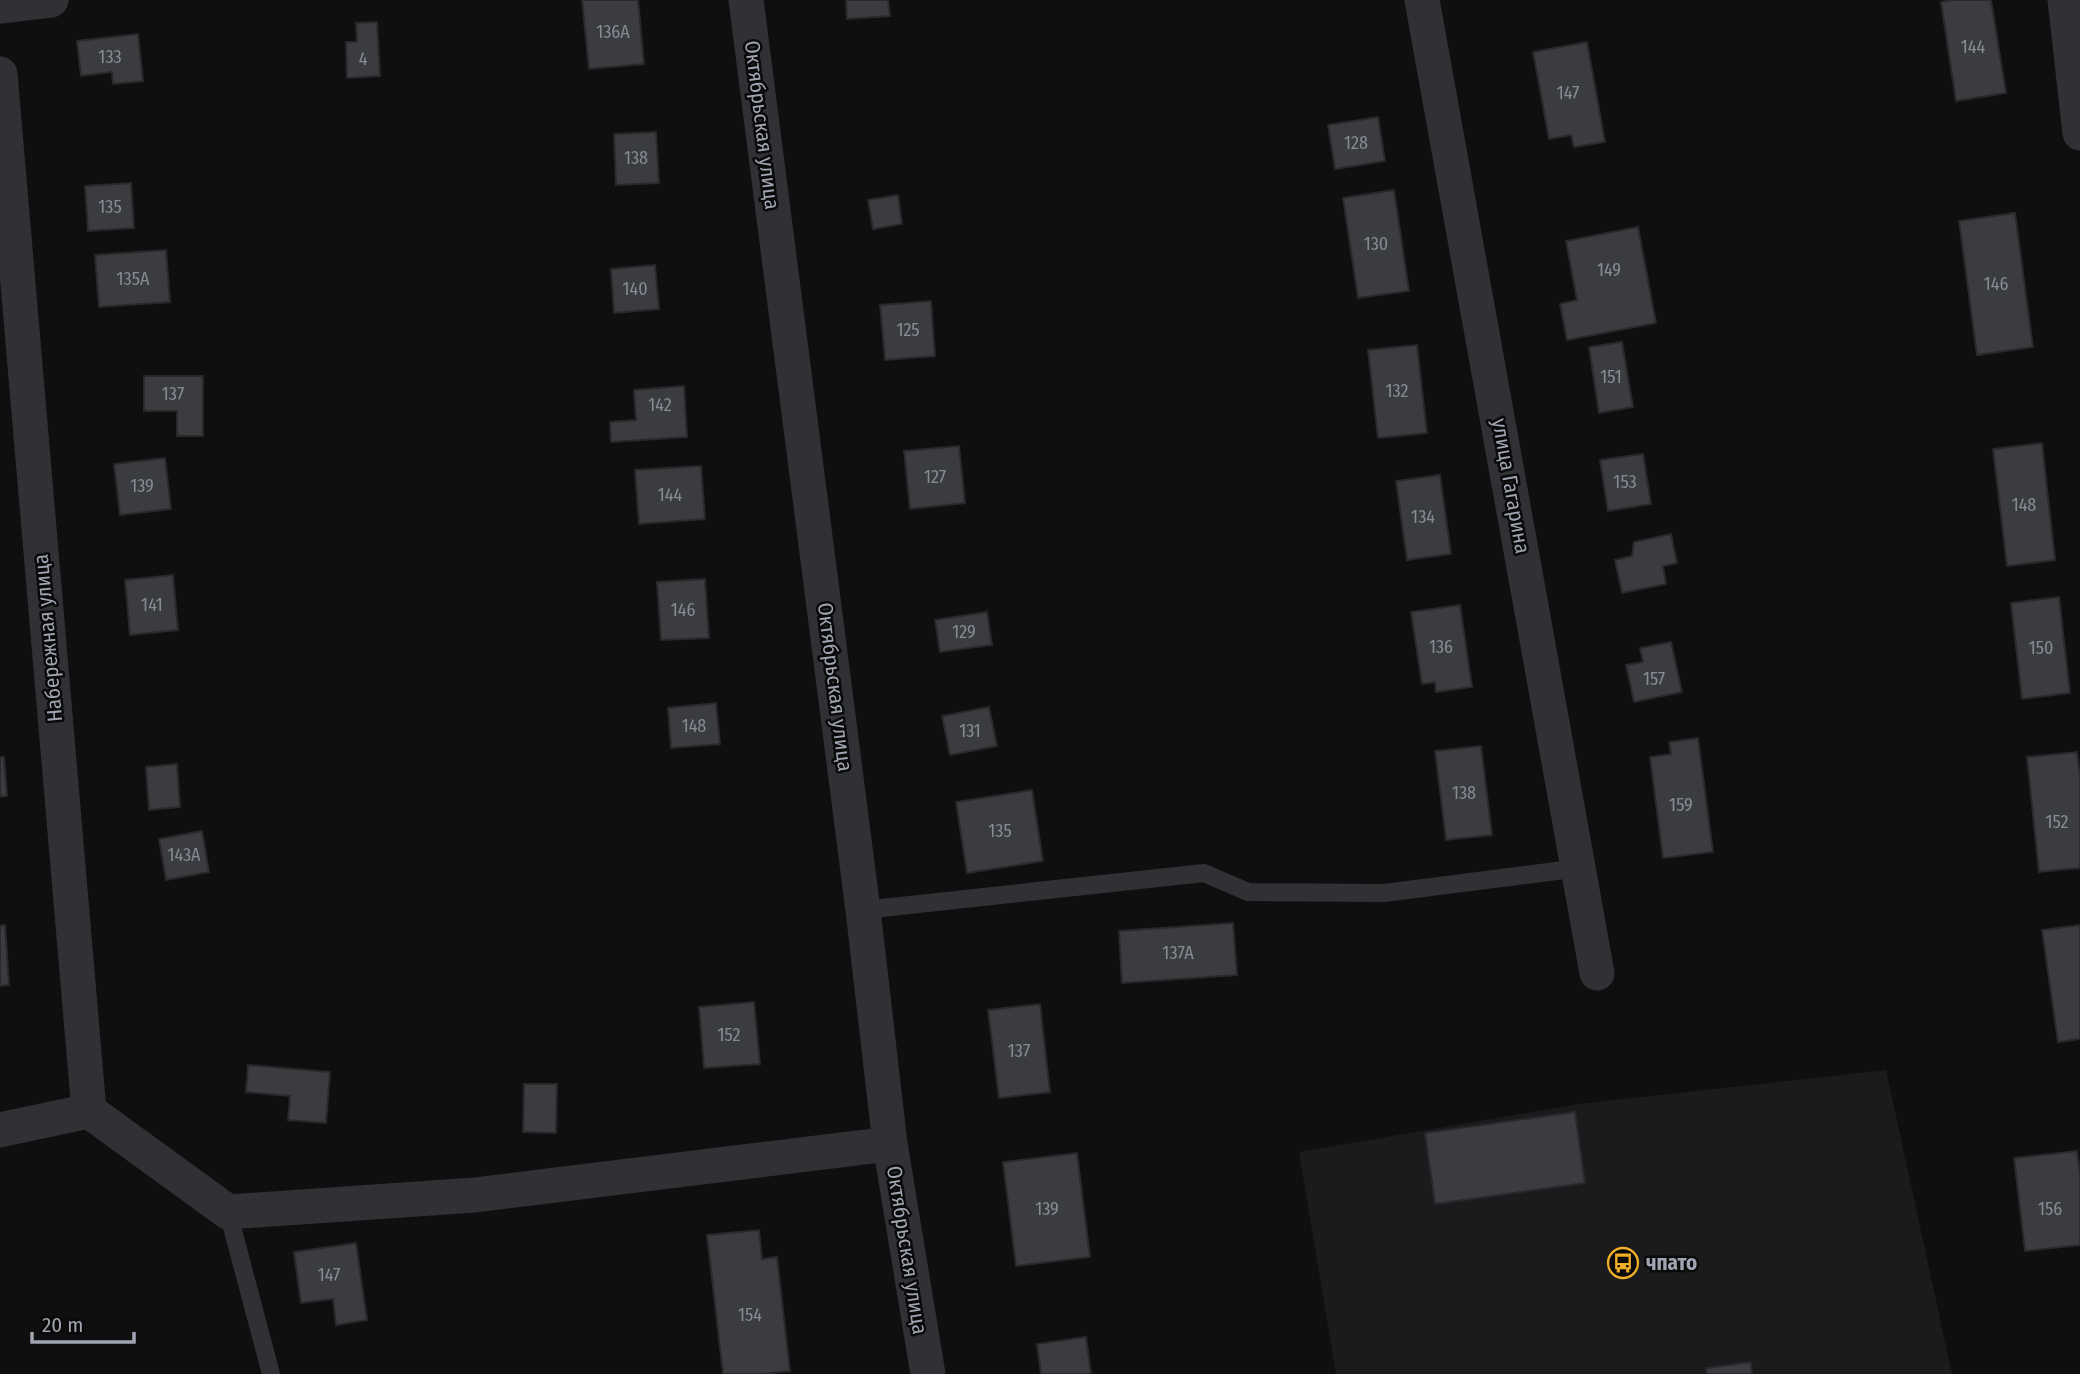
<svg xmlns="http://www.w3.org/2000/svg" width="2080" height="1374" font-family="'Fira Sans Condensed',sans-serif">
<rect width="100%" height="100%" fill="#0f0f10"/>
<path fill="#1b1b1d" d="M 1886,1070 L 1952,1374 L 1336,1374 L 1299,1152 L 1579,1104 Z"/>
<g fill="#3b3c40" stroke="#29292c" stroke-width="2">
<path d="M 582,0 L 638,0 L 644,64 L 589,69 Z"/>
<path d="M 846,0 L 888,0 L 890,16 L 847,19 Z"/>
<path d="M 1951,0 L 1991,0 L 2006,93 L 1956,101 L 1941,2 Z"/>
<path d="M 377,22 L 380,76 L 347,78 L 346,42 L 357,42 L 356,23 Z"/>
<path d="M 138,34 L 143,81 L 113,84 L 112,72 L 81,76 L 77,41 Z"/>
<path d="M 1587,42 L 1605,142 L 1574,147 L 1571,135 L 1549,139 L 1533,52 Z"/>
<path d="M 1378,117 L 1385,161 L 1335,169 L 1328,125 Z"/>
<path d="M 656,132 L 659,183 L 616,185 L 614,134 Z"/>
<path d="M 131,183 L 134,228 L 88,231 L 85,186 Z"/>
<path d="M 1394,190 L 1409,291 L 1358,298 L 1343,198 Z"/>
<path d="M 898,195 L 902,224 L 873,229 L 868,200 Z"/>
<path d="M 2015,213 L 2033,347 L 1977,355 L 1959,221 Z"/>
<path d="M 1638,227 L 1656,323 L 1567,340 L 1560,304 L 1577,300 L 1566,241 Z"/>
<path d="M 166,250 L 170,302 L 99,307 L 95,255 Z"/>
<path d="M 655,265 L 659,309 L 614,313 L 611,269 Z"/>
<path d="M 931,301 L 935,356 L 885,360 L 880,305 Z"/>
<path d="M 1622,342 L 1633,407 L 1599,413 L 1589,347 Z"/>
<path d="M 1417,345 L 1427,433 L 1378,438 L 1368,350 Z"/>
<path d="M 144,376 L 203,376 L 203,436 L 177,436 L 177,411 L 144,411 Z"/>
<path d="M 684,386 L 687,437 L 611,442 L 610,422 L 636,420 L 634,390 Z"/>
<path d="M 2042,443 L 2055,560 L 2007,566 L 1993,449 Z"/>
<path d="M 959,446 L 965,503 L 910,509 L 904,451 Z"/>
<path d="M 1643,454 L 1651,504 L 1608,511 L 1600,460 Z"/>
<path d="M 165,458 L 171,509 L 120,515 L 114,464 Z"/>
<path d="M 701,466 L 705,519 L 639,524 L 635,470 Z"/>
<path d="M 1440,475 L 1451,554 L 1407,560 L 1396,481 Z"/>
<path d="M 1671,534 L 1677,563 L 1663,566 L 1666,584 L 1622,593 L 1615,560 L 1632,556 L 1634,542 Z"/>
<path d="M 173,575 L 178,630 L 130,635 L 125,580 Z"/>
<path d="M 705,579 L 709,638 L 661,640 L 657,582 Z"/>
<path d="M 2059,597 L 2070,693 L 2022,699 L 2011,603 Z"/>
<path d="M 1460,605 L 1472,687 L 1436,692 L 1435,682 L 1422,684 L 1411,612 Z"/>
<path d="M 987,612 L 992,645 L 940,652 L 935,620 Z"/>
<path d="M 1671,642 L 1682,692 L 1634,702 L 1626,665 L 1643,662 L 1640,648 Z"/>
<path d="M 716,703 L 720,744 L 671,748 L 668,708 Z"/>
<path d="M 989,707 L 997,746 L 950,755 L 942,716 Z"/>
<path d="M 1698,738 L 1713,852 L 1663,858 L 1650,757 L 1671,754 L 1669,742 Z"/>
<path d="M 1481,746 L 1492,835 L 1446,840 L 1435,751 Z"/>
<path d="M 2077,752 L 2080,776 L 2080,868 L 2039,872 L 2027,757 Z"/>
<path d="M 0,757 L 4,757 L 7,796 L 0,797 Z"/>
<path d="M 177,764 L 180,807 L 149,810 L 146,767 Z"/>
<path d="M 1032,790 L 1043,861 L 967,873 L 956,802 Z"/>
<path d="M 202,831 L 209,872 L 166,880 L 159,839 Z"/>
<path d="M 1233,923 L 1237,975 L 1122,983 L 1119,931 Z"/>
<path d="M 5,925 L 9,985 L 0,986 L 0,926 Z"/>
<path d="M 2080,925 L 2080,1039 L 2058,1042 L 2042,930 Z"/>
<path d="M 754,1002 L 760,1064 L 704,1068 L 699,1007 Z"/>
<path d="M 1040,1004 L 1050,1092 L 999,1098 L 988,1010 Z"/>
<path d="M 248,1065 L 330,1072 L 326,1123 L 288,1120 L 290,1096 L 246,1092 Z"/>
<path d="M 524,1084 L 557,1084 L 556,1133 L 523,1132 Z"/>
<path d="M 1575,1112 L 1585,1183 L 1435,1204 L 1425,1133 Z"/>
<path d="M 2077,1151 L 2080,1174 L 2080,1245 L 2025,1251 L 2014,1158 Z"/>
<path d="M 1077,1153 L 1090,1257 L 1016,1266 L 1003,1162 Z"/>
<path d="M 759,1230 L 762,1259 L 777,1257 L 790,1371 L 761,1374 L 723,1374 L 707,1235 Z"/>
<path d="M 356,1243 L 367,1320 L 336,1325 L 333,1299 L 301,1303 L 294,1252 Z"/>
<path d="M 1086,1337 L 1091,1374 L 1041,1374 L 1037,1344 Z"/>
<path d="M 1751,1362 L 1752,1374 L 1707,1374 L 1706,1368 Z"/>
</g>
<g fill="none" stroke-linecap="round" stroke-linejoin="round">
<g stroke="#303135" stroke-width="18">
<path d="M 863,910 L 1204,873 L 1248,892 L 1384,893 L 1580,868"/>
<path d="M 228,1212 L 271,1374"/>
</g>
<g stroke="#303135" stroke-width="35">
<path d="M 746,0 L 863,910 L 890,1144 L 928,1374"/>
<path d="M 1422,0 L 1597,973"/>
<path d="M 2065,0 L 2080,133"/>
<path d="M 0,6 L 51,0"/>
<path d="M 0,74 L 89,1111 L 0,1130"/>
<path d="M 89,1111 L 228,1212 L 475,1195 L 890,1144"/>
</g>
</g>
<defs>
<g id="bus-ring" transform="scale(1.575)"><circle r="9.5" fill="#0a0a0b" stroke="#f1ae27" stroke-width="1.5"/><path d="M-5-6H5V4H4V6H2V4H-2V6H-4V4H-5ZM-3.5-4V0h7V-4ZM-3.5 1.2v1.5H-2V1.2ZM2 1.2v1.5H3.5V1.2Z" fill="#f1ae27"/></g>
</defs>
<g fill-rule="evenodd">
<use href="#bus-ring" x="1623" y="1263"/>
</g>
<g text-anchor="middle" stroke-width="5" stroke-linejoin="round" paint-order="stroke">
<g font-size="18" fill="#878b95">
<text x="613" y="38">136А</text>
<text x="1973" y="53">144</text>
<text x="110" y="63">133</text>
<text x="363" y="65">4</text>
<text x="1568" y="99">147</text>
<text x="1356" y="149">128</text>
<text x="636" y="164">138</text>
<text x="110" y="213">135</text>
<text x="1376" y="250">130</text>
<text x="1609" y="276">149</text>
<text x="133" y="285">135А</text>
<text x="1996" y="290">146</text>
<text x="635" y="295">140</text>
<text x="908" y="336">125</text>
<text x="1611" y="383">151</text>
<text x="1397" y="397">132</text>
<text x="173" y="400">137</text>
<text x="660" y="411">142</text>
<text x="935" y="483">127</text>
<text x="1625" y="488">153</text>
<text x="142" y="492">139</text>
<text x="670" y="501">144</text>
<text x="2024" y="511">148</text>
<text x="1423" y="523">134</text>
<text x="152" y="611">141</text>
<text x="683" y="616">146</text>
<text x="964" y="638">129</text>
<text x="1441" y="653">136</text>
<text x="2041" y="654">150</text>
<text x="1654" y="685">157</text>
<text x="694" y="732">148</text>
<text x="970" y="737">131</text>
<text x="1464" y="799">138</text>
<text x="1681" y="811">159</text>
<text x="2057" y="828">152</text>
<text x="1000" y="837">135</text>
<text x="184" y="861">143А</text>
<text x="1178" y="959">137А</text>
<text x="729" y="1041">152</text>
<text x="1019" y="1057">137</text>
<text x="1047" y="1215">139</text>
<text x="2050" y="1215">156</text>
<text x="329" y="1281">147</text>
<text x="750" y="1321">154</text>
</g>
<g font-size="21" fill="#a0a5b1" stroke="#0a0a0b">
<text transform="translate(762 125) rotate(83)" y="7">Октябрьская улица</text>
<text transform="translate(1511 486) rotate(80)" y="7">улица Гагарина</text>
<text transform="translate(48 638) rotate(-95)" y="7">Набережная улица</text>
<text transform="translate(835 687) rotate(83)" y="7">Октябрьская улица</text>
<text transform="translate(907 1250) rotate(81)" y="7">Октябрьская улица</text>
</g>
<g font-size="21" font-weight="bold" fill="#a0a5b1" stroke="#0a0a0b" text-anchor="start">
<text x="1646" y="1270">чпато</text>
</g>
</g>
<path d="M32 1332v10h102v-10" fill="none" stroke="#a0a5b1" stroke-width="3.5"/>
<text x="42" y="1332" font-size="21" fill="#a0a5b1" stroke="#0a0a0b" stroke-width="5" paint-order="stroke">20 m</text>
</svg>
